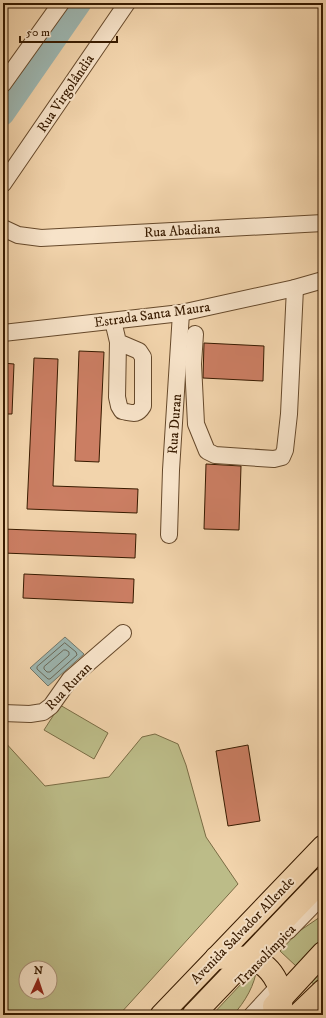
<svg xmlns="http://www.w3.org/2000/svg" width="326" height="1018" font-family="'IM FELL DW Pica',serif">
<rect width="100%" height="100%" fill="#f2d4ac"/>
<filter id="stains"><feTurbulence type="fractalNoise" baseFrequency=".005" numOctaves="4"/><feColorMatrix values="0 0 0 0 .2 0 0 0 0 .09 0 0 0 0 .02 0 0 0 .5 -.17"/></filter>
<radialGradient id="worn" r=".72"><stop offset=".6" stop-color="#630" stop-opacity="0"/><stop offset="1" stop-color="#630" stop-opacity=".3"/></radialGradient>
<g fill="#bcbc88" stroke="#7a6c44" fill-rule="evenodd">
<path d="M 60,705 L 108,733 L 94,759 L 44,730 Z"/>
<path d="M 155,734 L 178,744 L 186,765 L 206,837 L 238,884 L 119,1015 L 3,1015 L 3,740 L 45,786 L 109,777 L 142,737 ZM 26,968 L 50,968 L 50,992 L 26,992 Z"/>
<path d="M 323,915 L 323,936 L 317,944 L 297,967 L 280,951 L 298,932 Z"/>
<path d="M 226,964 L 224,972 L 182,1015 L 170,1015 L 212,970 Z"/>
<path d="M 323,965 L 323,978 L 316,986 L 309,980 Z"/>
<path d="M 257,967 C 255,985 245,1002 233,1015 L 212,1015 Z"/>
</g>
<path fill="#9db7b2" stroke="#75796b" d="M 65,637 L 84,654 L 48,686 L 30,668 Z"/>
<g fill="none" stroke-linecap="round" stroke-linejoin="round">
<g stroke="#6a6959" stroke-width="1">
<path d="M 65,643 L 76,652 L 77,655 L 50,679 L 48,679 L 37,669 L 37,667 Z"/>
<path d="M 64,650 L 66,650 L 69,652 L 69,655 L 50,672 L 47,672 L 44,669 L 44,667 Z"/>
</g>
<path stroke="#9db7b2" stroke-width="23" d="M 3,114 L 80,3"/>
</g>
<g fill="#cb7e63" stroke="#381b00">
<path d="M 204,343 L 264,346 L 263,381 L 203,378 Z"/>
<path d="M 79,351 L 104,352 L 99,462 L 75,461 Z"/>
<path d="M 34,358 L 58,359 L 53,486 L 138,489 L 137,513 L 27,509 Z"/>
<path d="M 3,363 L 14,364 L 12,414 L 3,414 Z"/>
<path d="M 206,464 L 241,466 L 239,530 L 204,529 Z"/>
<path d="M 3,529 L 136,534 L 135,558 L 3,553 Z"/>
<path d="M 24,574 L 134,579 L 133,603 L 23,598 Z"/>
<path d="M 248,745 L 260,821 L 228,826 L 216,751 Z"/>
</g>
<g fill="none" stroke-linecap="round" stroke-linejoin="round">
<g stroke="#66492b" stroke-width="18">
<g id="minor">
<path d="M 3,84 L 61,3"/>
<path d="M 3,184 L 127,3"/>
<path d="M 3,228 L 18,235 L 41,238 L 323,223"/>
<path d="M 113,321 L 118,342 L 117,397 L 119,406 L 122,411 C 133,413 137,416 143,406 L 143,357 L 139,351 L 118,342"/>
<path d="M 3,333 L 181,313 L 295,288 L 323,280"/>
<path d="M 195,334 L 193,364 L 196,424 L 207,451 L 215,455 L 274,459 L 282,457 L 285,450 L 289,414 L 295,288"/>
<path d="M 169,535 L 171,470 L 181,313"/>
<path d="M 3,713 L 30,714 L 43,712 L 51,706 L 70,679 L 123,633"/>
<path d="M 288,931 L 323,895"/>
<path d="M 252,1015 L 278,987"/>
</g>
</g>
<g stroke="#381b00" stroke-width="23">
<g id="major">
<path d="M 161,1015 L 323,846"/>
<path d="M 297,1015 L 323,990"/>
</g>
</g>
<g stroke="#381b00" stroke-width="24">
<g id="highway">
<path d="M 216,958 C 242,956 264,955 277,982 C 282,993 283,1003 279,1015"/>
<path d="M 274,1006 L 323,953"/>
<path d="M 193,1015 L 323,879"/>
</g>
</g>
<use href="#minor" stroke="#f7e3c9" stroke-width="16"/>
<use href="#major" stroke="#f2d4ac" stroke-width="21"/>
<use href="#highway" stroke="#f2d4ac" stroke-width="22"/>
</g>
<g text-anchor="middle" stroke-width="4" stroke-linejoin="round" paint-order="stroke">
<g font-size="14" fill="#381b00" stroke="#f7e3c9">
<text transform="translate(65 93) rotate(-56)" y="5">Rua Virgolândia</text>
<text transform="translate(182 230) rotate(-3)" y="5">Rua Abadiana</text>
<text transform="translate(152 314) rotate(-8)" y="5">Estrada Santa Maura</text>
<text transform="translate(174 424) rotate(-86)" y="5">Rua Duran</text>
<text transform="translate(68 686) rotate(-46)" y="5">Rua Ruran</text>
<text transform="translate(242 930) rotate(-46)" y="5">Avenida Salvador Allende</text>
<text transform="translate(265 955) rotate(-46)" y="5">Transolímpica</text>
</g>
</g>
<rect width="326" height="1018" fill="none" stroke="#f2d4ac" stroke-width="16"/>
<rect x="4" y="4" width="318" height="1010" fill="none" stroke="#381b00" stroke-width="2"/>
<rect x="8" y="8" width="310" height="1002" fill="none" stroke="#381b00"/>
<g transform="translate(38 980) rotate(3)"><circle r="19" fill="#f7e3c9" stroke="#ab9379"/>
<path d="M0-3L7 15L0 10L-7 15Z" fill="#8f2418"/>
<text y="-6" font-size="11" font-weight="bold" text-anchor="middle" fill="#381b00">N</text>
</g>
<path d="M20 36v6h97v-6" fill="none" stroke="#381b00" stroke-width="2"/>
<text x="26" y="36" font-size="12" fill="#381b00" stroke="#f7e3c9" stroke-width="3" paint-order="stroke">50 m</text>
<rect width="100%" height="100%" filter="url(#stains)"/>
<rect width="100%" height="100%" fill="url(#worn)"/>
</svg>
